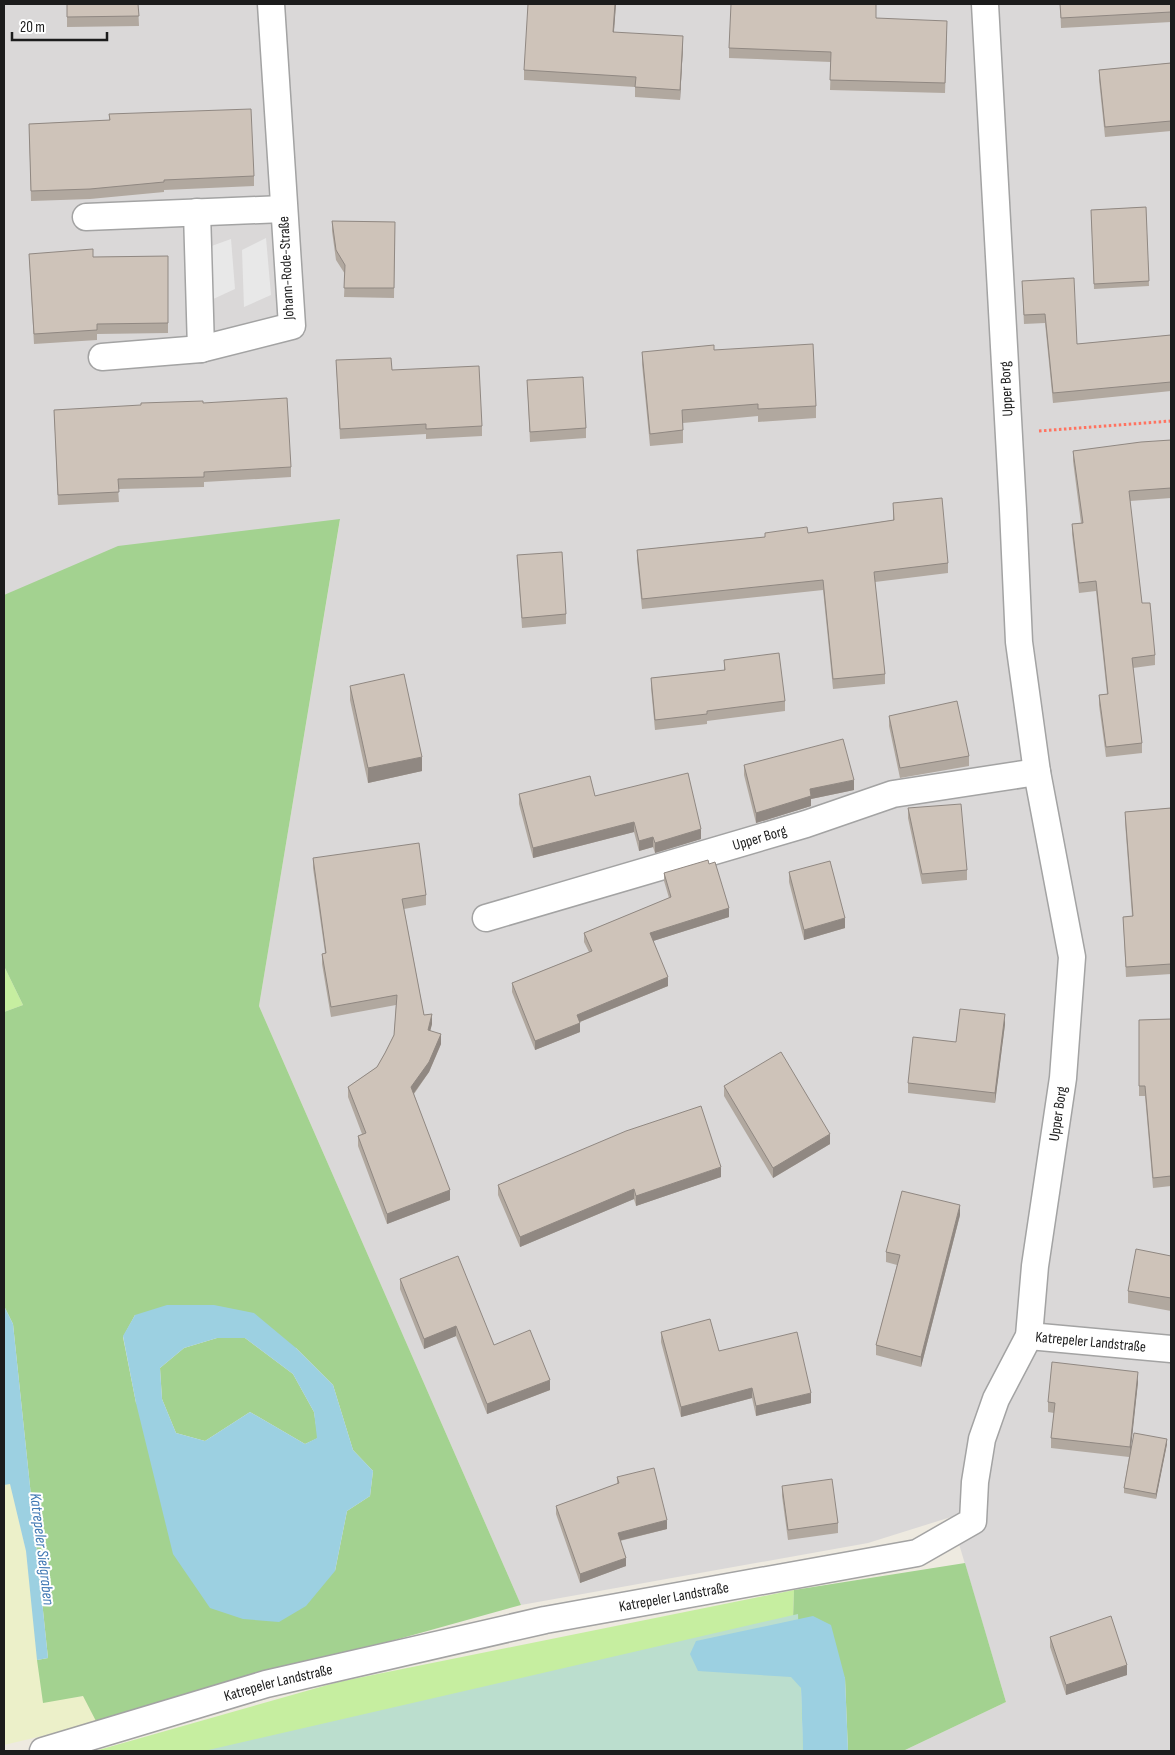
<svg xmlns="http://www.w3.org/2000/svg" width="1175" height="1755" font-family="'Sofia Sans Condensed',sans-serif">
<rect width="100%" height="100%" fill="#eeeae0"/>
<path fill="#dad8d8" d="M 4,4 L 1171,4 L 1171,1751 L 903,1751 L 1006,1702 L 951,1517 L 868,1543 L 521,1605 L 259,1006 L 340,520 L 4,595 Z"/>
<path fill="#ecf0c9" d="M 10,1483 L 26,1551 L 43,1702 L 84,1696 L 97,1723 L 4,1745 L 4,1485 Z"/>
<g fill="#c6eea0">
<path d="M 4,966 L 23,1005 L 4,1012 Z"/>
<path d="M 794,1590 L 793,1619 L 801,1688 L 803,1751 L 95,1751 L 338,1682 Z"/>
</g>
<g fill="#a3d290" fill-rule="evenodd">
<path d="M 340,519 L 259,1006 L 521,1605 L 97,1723 L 83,1696 L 43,1703 L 37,1660 L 48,1658 L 13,1324 L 4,1306 L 4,1012 L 23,1005 L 4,966 L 4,595 L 118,546 ZM 135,1315 L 296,1348 L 333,1385 L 353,1450 L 373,1471 L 370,1496 L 347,1511 L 335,1571 L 136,1403 L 123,1337 Z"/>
<path d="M 217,1338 L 245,1338 L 293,1374 L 314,1412 L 318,1438 L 305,1444 L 250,1412 L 205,1441 L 176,1433 L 162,1399 L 160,1368 L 184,1348 Z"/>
<path d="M 965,1563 L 1006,1702 L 903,1751 L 848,1751 L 845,1678 L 793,1619 L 794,1590 Z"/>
</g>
<path fill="#bbdece" d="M 798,1614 L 803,1751 L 204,1751 Z"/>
<g fill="#e8e8e8">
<path d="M 266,238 L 271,295 L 244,307 L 242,250 Z"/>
<path d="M 231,239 L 235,289 L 211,300 L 206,248 Z"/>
</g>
<g fill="#9cd0e1" fill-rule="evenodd">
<path d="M 167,1305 L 214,1305 L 254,1313 L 296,1348 L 333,1385 L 353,1450 L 373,1471 L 370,1496 L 347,1511 L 335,1571 L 306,1606 L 279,1622 L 243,1619 L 210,1608 L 173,1554 L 136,1403 L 123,1336 L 135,1315 ZM 217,1338 L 245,1338 L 293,1374 L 314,1412 L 317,1438 L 305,1444 L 250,1412 L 205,1441 L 176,1433 L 162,1399 L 160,1368 L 184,1348 Z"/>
<path d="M 4,1306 L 13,1324 L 48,1658 L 37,1660 L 26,1551 L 10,1484 L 4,1485 Z"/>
<path d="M 813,1616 L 831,1625 L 845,1678 L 848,1751 L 803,1751 L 801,1688 L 791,1677 L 698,1671 L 690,1654 L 696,1641 Z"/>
</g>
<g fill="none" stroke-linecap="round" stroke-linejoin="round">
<g stroke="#a3a3a3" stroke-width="29">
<g id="minor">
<path d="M 197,212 L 201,349"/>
<path d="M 86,217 L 283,209"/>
<path d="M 102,357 L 201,349 L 292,326 L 271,4"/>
<path id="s1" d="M 486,918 L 806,824 L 893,794 L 1037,772"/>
<path id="s2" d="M 1029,1336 L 1171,1349"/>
<path id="s3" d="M 43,1751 L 266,1684 L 545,1620 L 917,1553 L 973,1521 L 975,1482 L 982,1439 L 996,1399 L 1029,1336 L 1035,1266 L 1063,1078 L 1072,957 L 1037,772 L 1019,642 L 1013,509 L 985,4"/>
</g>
</g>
<path stroke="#ff7360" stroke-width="3" stroke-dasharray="2.5 2.5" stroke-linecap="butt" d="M 1039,431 L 1171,421"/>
<use href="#minor" stroke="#fff" stroke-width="26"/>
</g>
<g fill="#b1a89f">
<path d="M 67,4 L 138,4 L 139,26 L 67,27 Z"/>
<path d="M 616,4 L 614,32 L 683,46 L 680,100 L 635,97 L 635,87 L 524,80 L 524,70 Z"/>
<path d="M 1060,4 L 1171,4 L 1171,22 L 1061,28 Z"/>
<path d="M 876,18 L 947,31 L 945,93 L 830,90 L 831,62 L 729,58 L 729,48 Z"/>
<path d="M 1171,63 L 1171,131 L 1105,137 L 1099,80 L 1099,70 Z"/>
<path d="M 109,114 L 254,176 L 254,186 L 164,190 L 164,192 L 90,199 L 31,201 L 29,124 L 109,120 Z"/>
<path d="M 1146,207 L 1149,286 L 1094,289 L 1091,210 Z"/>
<path d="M 332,221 L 395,222 L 394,298 L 344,297 L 345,274 L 336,260 L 332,231 Z"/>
<path d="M 29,254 L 93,257 L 168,256 L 168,333 L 97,334 L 97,340 L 34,344 Z"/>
<path d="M 1022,281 L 1077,344 L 1171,335 L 1171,391 L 1053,403 L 1045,323 L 1024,324 Z"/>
<path d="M 714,350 L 816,406 L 816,418 L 758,422 L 758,416 L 683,423 L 683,443 L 650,446 L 642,364 L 642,352 Z"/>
<path d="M 336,360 L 392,370 L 482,426 L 482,436 L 426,439 L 426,434 L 340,439 Z"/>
<path d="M 527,380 L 586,428 L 586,438 L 530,442 Z"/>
<path d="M 203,403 L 291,467 L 291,477 L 204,482 L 204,487 L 118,489 L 119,502 L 58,505 L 54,410 Z"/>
<path d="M 1171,440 L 1171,498 L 1130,501 L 1142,603 L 1155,655 L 1155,665 L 1133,668 L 1142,743 L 1142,753 L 1106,757 L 1099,705 L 1099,695 L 1107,694 L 1096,591 L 1079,593 L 1072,534 L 1072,524 L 1081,523 L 1073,461 L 1073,451 Z"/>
<path d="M 893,503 L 948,563 L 948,573 L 875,582 L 885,674 L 885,684 L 833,689 L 823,590 L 642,609 L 637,560 L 637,550 L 765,537 L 765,533 L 808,533 L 893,520 Z"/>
<path d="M 517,555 L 566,614 L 566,624 L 522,628 Z"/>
<path d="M 724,660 L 785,701 L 785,711 L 707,721 L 707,724 L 655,730 L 651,688 L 651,678 L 724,670 Z"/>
<path d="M 350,686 L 422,771 L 368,783 L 350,700 Z"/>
<path d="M 889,716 L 969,756 L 969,766 L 900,778 L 889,726 Z"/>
<path d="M 744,765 L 854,790 L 811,799 L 811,806 L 756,823 L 744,775 Z"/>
<path d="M 519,794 L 595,796 L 701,839 L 655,853 L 653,847 L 639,851 L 634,832 L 533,858 L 519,804 Z"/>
<path d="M 908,808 L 967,870 L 967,880 L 922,884 L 908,818 Z"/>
<path d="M 1171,808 L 1171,974 L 1126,977 L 1123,917 L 1132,916 L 1125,822 L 1125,812 Z"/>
<path d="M 313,858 L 426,895 L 426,905 L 404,909 L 424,1015 L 432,1024 L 430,1030 L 441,1044 L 429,1072 L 414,1094 L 450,1200 L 387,1224 L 358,1146 L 358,1136 L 362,1134 L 348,1097 L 348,1087 L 377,1067 L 385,1053 L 394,1035 L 396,1005 L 331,1017 L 322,964 L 322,954 L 325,953 L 313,868 Z"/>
<path d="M 709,864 L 729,917 L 653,941 L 668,986 L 580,1022 L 580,1032 L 535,1050 L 512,992 L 512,983 L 589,952 L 584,942 L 584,933 L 669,898 L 664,881 L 664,873 Z"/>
<path d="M 789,872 L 845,928 L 804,940 L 789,882 Z"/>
<path d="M 1171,1019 L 1171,1186 L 1153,1188 L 1145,1096 L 1139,1096 L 1139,1020 Z"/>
<path d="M 1005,1024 L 995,1103 L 908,1093 L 908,1083 L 956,1042 Z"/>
<path d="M 724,1086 L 830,1144 L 773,1178 L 724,1096 Z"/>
<path d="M 721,1177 L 636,1206 L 634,1199 L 520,1247 L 498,1195 L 498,1185 Z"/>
<path d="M 960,1215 L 921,1367 L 876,1355 L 876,1345 L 897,1265 L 886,1262 L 886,1252 Z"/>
<path d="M 1171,1256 L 1171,1311 L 1128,1303 L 1128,1291 Z"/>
<path d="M 400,1279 L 494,1345 L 550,1390 L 487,1414 L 456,1336 L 424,1349 L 400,1289 Z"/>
<path d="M 661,1332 L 811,1403 L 756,1416 L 752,1398 L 681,1417 L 661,1342 Z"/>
<path d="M 1138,1382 L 1130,1453 L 1167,1444 L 1156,1499 L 1124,1493 L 1124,1488 L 1129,1457 L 1051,1448 L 1051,1438 L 1054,1413 L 1048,1412 L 1048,1402 Z"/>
<path d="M 617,1477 L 667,1529 L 620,1541 L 626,1566 L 580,1583 L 556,1514 L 556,1506 L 617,1484 Z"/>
<path d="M 782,1486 L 838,1523 L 838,1533 L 788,1540 L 782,1496 Z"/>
<path d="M 1050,1637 L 1127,1675 L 1066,1695 L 1050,1647 Z"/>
</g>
<g fill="#908882">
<path d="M 615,4 L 616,4 L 613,42 L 613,32 Z"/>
<path d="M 683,36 L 683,46 L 680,100 L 680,90 Z"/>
<path d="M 422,757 L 422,771 L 368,783 L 368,768 Z"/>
<path d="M 854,780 L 854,790 L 811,799 L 811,806 L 756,823 L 756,813 L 810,789 Z"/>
<path d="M 634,822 L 634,832 L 533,858 L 533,848 Z"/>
<path d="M 701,829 L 701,839 L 655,853 L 655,843 Z"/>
<path d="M 653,837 L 653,847 L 639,851 L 639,841 Z"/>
<path d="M 729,908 L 729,917 L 650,942 L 650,933 Z"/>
<path d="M 845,918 L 845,928 L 804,940 L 804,930 Z"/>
<path d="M 668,977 L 668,986 L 577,1023 L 577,1015 Z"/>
<path d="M 432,1014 L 432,1024 L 428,1040 L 428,1030 Z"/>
<path d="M 1005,1014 L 1005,1024 L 995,1103 L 995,1093 Z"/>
<path d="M 580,1023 L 580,1032 L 535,1050 L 535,1041 Z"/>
<path d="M 441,1034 L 441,1044 L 429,1072 L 411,1097 L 411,1087 Z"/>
<path d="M 830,1134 L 830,1144 L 773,1178 L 773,1168 Z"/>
<path d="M 721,1167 L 721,1177 L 636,1206 L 636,1196 Z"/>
<path d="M 634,1189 L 634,1199 L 520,1247 L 520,1237 Z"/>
<path d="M 450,1190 L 450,1200 L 387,1224 L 387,1214 Z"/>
<path d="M 960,1205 L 960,1215 L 921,1367 L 921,1357 Z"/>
<path d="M 456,1326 L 456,1336 L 424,1349 L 424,1339 Z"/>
<path d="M 1138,1372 L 1138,1382 L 1130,1457 L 1130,1447 Z"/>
<path d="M 550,1380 L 550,1390 L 487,1414 L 487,1404 Z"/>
<path d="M 752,1388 L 752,1398 L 681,1417 L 681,1407 Z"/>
<path d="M 811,1393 L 811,1403 L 756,1416 L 756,1406 Z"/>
<path d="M 1167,1439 L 1167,1444 L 1156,1499 L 1156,1494 Z"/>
<path d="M 667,1520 L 667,1529 L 618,1541 L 618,1533 Z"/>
<path d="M 626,1558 L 626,1566 L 580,1583 L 580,1574 Z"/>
<path d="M 1127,1665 L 1127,1675 L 1066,1695 L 1066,1685 Z"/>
</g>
<g fill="#cec3b9" stroke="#908882">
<path d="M 67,4 L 138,4 L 139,16 L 67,17 Z"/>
<path d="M 528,4 L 615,4 L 613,32 L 683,36 L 680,90 L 635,87 L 636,77 L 524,70 Z"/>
<path d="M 731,4 L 876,4 L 876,18 L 947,21 L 945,83 L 830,80 L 831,52 L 729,48 Z"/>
<path d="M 1060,4 L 1171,4 L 1171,12 L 1061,18 Z"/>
<path d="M 1171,63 L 1171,121 L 1105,127 L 1099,70 Z"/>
<path d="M 251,109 L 254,176 L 164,180 L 164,182 L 90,189 L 31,191 L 29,124 L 110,120 L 109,114 Z"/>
<path d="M 1146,207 L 1149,281 L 1094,284 L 1091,210 Z"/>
<path d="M 332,221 L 395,222 L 394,288 L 344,288 L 345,265 L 336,250 Z"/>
<path d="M 93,249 L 93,257 L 168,256 L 168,323 L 97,324 L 97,330 L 34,334 L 29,254 Z"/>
<path d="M 1074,278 L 1077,344 L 1171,335 L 1171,382 L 1053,393 L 1045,314 L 1024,315 L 1022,281 Z"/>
<path d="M 813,344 L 816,406 L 758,409 L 758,404 L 682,410 L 683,430 L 650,434 L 642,352 L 714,345 L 714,350 Z"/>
<path d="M 391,358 L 392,370 L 479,366 L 482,426 L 426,429 L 426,424 L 340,429 L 336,360 Z"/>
<path d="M 583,377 L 586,428 L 530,432 L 527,380 Z"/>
<path d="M 287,398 L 291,467 L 204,472 L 204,477 L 118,479 L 119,492 L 58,495 L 54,410 L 141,405 L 141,403 L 203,401 L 203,403 Z"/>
<path d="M 1171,440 L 1171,488 L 1129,491 L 1142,603 L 1150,603 L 1155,655 L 1132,658 L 1142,743 L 1106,747 L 1099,695 L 1108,694 L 1096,581 L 1079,583 L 1072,524 L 1083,523 L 1073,451 L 1141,442 Z"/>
<path d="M 942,498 L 948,563 L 874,572 L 885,674 L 833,679 L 823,580 L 642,599 L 637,550 L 765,537 L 765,533 L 807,527 L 808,533 L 894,520 L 893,503 Z"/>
<path d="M 562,552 L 566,614 L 522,618 L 517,555 Z"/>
<path d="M 779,653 L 785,701 L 707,711 L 707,714 L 655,720 L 651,678 L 725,670 L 724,660 Z"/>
<path d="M 404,674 L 422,757 L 368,768 L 350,686 Z"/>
<path d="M 957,701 L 969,756 L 900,768 L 889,716 Z"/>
<path d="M 843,739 L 854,780 L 810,789 L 811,796 L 756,813 L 744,765 Z"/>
<path d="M 688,773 L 701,829 L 655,843 L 653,837 L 639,841 L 634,822 L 533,848 L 519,794 L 590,776 L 595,796 Z"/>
<path d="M 961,804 L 967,870 L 922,874 L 908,808 Z"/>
<path d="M 1171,808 L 1171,964 L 1126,967 L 1123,917 L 1133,916 L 1125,812 Z"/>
<path d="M 419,843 L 426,895 L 402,899 L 424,1015 L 432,1014 L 428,1030 L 441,1034 L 429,1062 L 411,1087 L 450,1190 L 387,1214 L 358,1136 L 366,1133 L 348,1087 L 377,1067 L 385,1053 L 394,1035 L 397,995 L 331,1007 L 322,954 L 326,953 L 313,858 Z"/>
<path d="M 708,860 L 709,864 L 715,862 L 729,908 L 650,933 L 668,977 L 577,1015 L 580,1023 L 535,1041 L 512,983 L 592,951 L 584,933 L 671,897 L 664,873 Z"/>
<path d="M 830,861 L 845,918 L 804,930 L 789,872 Z"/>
<path d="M 960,1009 L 1005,1014 L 995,1093 L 908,1083 L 913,1037 L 956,1042 Z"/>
<path d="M 1171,1019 L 1171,1176 L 1153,1178 L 1145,1086 L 1139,1086 L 1139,1020 Z"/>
<path d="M 781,1052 L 830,1134 L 773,1168 L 724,1086 Z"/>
<path d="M 701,1106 L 721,1167 L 636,1196 L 634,1189 L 520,1237 L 498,1185 L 626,1131 Z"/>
<path d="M 902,1191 L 960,1205 L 921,1357 L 876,1345 L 900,1255 L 886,1252 Z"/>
<path d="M 1136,1249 L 1171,1256 L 1171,1298 L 1128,1291 Z"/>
<path d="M 458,1256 L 494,1345 L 530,1330 L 550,1380 L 487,1404 L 456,1326 L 424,1339 L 400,1279 Z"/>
<path d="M 710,1319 L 719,1351 L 797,1332 L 811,1393 L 756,1406 L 752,1388 L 681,1407 L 661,1332 Z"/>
<path d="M 1052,1362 L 1138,1372 L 1130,1447 L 1051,1438 L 1055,1403 L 1048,1402 Z"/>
<path d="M 1134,1433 L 1167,1439 L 1156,1494 L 1124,1488 Z"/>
<path d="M 654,1468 L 667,1520 L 618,1533 L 626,1558 L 580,1574 L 556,1506 L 619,1483 L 617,1477 Z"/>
<path d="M 832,1479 L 838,1523 L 788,1530 L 782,1486 Z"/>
<path d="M 1111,1616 L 1127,1665 L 1066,1685 L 1050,1637 Z"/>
</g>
<g text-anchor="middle" stroke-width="4" stroke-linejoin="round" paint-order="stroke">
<g font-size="15" fill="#1c1c1c" stroke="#fff">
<text transform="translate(286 268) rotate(-93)" y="5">Johann-Rode-Straße</text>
<text transform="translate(1006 389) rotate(-93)" y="5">Upper Borg</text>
<text dy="5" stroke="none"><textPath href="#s1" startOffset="285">Upper Borg</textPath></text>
<text dy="5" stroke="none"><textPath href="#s3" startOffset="1382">Upper Borg</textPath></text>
<text dy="5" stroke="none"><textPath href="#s2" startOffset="62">Katrepeler Landstraße</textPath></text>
<text dy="5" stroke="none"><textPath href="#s3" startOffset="650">Katrepeler Landstraße</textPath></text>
<text dy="5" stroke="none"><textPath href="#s3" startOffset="245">Katrepeler Landstraße</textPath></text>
</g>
<g font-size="16" font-style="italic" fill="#4078b3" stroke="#fff">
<text transform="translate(43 1549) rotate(83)" y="6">Katrepeler Sielgraben</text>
</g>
</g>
<rect width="1175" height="1755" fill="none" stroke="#1c1c1c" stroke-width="10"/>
<path d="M12 32v8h95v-8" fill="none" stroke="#1c1c1c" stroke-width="2.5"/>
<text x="20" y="32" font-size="15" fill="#1c1c1c" stroke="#ffffff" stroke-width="4" paint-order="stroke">20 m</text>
</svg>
